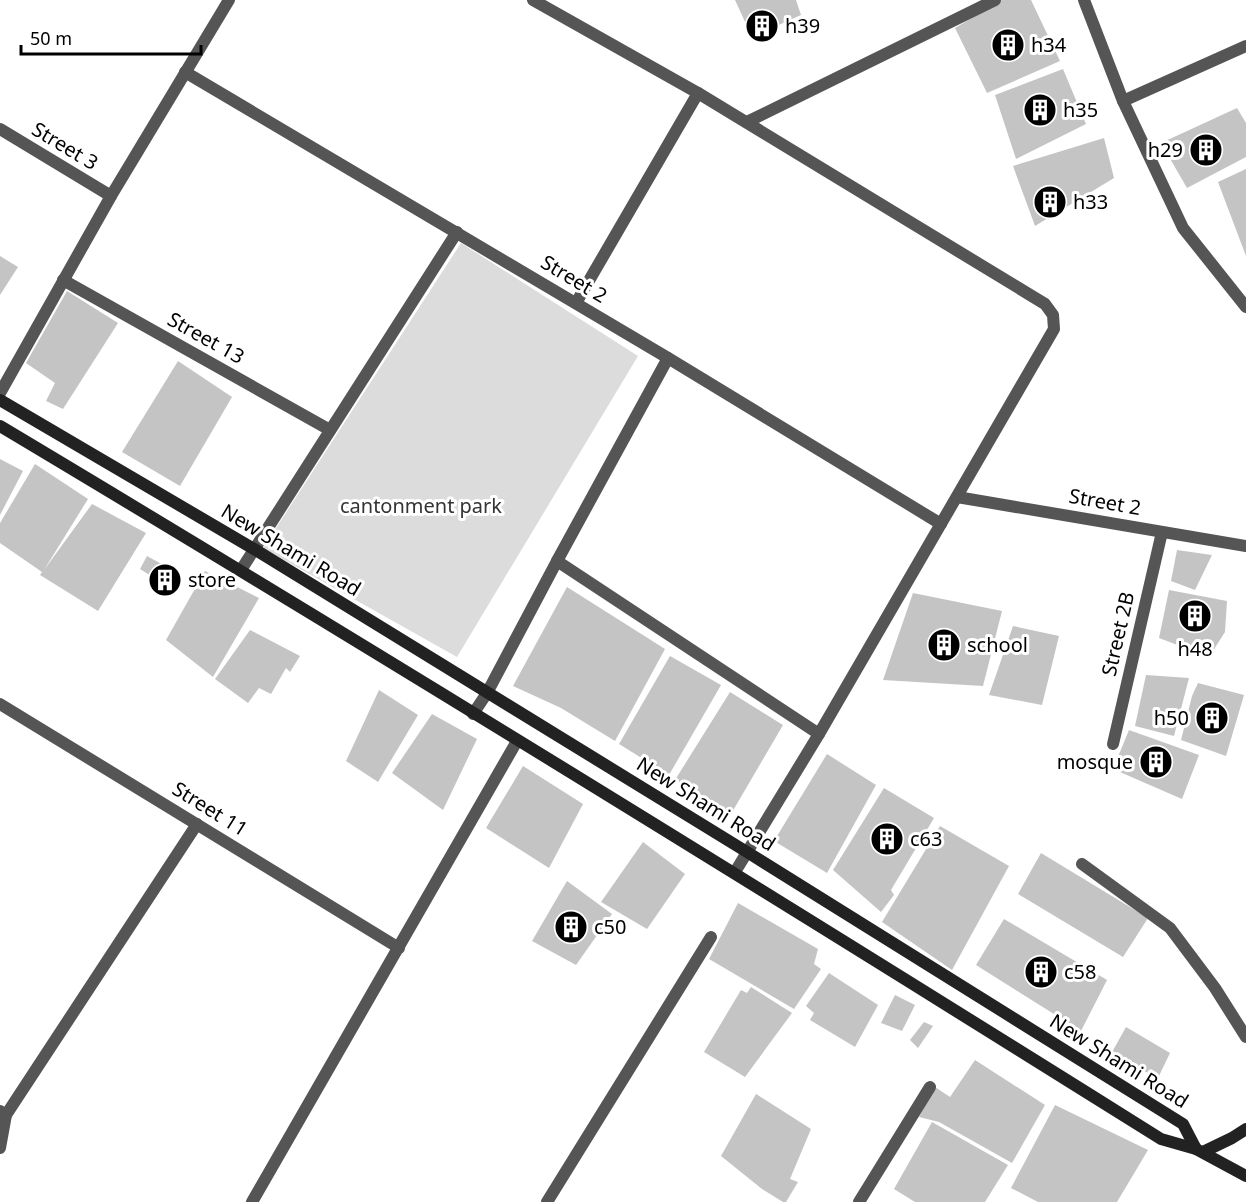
<svg xmlns="http://www.w3.org/2000/svg" width="1246" height="1202" font-family="'Noto Sans',sans-serif">
<rect width="100%" height="100%" fill="#fff"/>
<path fill="#dcdcdc" d="M 461,243 L 638,356 L 457,657 L 263,548 Z"/>
<g fill="#c4c4c4">
<path d="M 735,0 L 796,0 L 801,15 L 752,37 Z"/>
<path d="M 1002,0 L 1031,0 L 1060,61 L 987,93 L 955,28 Z"/>
<path d="M 1063,69 L 1086,124 L 1016,159 L 995,95 Z"/>
<path d="M 1237,108 L 1246,123 L 1246,157 L 1187,188 L 1161,143 Z"/>
<path d="M 1104,138 L 1114,178 L 1035,226 L 1013,166 Z"/>
<path d="M 1246,169 L 1246,256 L 1218,182 Z"/>
<path d="M 0,256 L 18,267 L 0,295 Z"/>
<path d="M 67,291 L 118,323 L 63,409 L 46,401 L 55,383 L 26,363 Z"/>
<path d="M 178,361 L 232,397 L 180,486 L 122,452 Z"/>
<path d="M 0,459 L 23,471 L 0,515 Z"/>
<path d="M 35,464 L 88,499 L 44,570 L 92,504 L 146,533 L 98,611 L 40,575 L 42,572 L 0,543 L 0,523 Z"/>
<path d="M 1177,550 L 1212,555 L 1195,590 L 1171,581 Z"/>
<path d="M 147,556 L 176,572 L 170,588 L 140,569 Z"/>
<path d="M 205,571 L 259,598 L 213,677 L 166,640 Z"/>
<path d="M 567,587 L 665,649 L 615,741 L 561,708 L 513,686 Z"/>
<path d="M 1169,590 L 1227,601 L 1225,632 L 1209,657 L 1159,638 Z"/>
<path d="M 913,593 L 1002,611 L 983,686 L 883,680 Z"/>
<path d="M 1013,626 L 1059,636 L 1042,705 L 989,695 Z"/>
<path d="M 250,630 L 300,656 L 290,672 L 286,668 L 271,694 L 259,688 L 248,703 L 215,679 Z"/>
<path d="M 670,656 L 721,685 L 669,775 L 619,744 Z"/>
<path d="M 1146,675 L 1189,678 L 1174,736 L 1135,726 Z"/>
<path d="M 1198,683 L 1244,695 L 1226,756 L 1181,740 L 1192,696 Z"/>
<path d="M 379,690 L 418,715 L 378,782 L 346,761 Z"/>
<path d="M 730,692 L 783,725 L 731,814 L 675,780 Z"/>
<path d="M 432,714 L 477,739 L 443,810 L 392,773 Z"/>
<path d="M 1129,730 L 1199,755 L 1182,799 L 1113,769 Z"/>
<path d="M 827,754 L 876,785 L 827,873 L 774,841 Z"/>
<path d="M 523,766 L 583,804 L 549,868 L 486,828 Z"/>
<path d="M 884,788 L 934,818 L 891,890 L 894,895 L 881,912 L 833,870 Z"/>
<path d="M 940,826 L 1009,866 L 952,970 L 882,922 Z"/>
<path d="M 643,842 L 685,874 L 647,929 L 601,902 Z"/>
<path d="M 1041,853 L 1148,918 L 1123,957 L 1018,894 Z"/>
<path d="M 567,881 L 612,914 L 576,965 L 532,941 Z"/>
<path d="M 738,903 L 818,949 L 814,964 L 821,969 L 794,1009 L 709,959 Z"/>
<path d="M 1004,919 L 1107,980 L 1081,1031 L 976,965 Z"/>
<path d="M 829,973 L 878,1005 L 855,1047 L 810,1020 L 814,1013 L 806,1006 Z"/>
<path d="M 751,987 L 792,1013 L 745,1077 L 704,1052 L 741,990 L 747,993 Z"/>
<path d="M 895,995 L 915,1005 L 902,1031 L 881,1023 Z"/>
<path d="M 924,1022 L 933,1026 L 918,1048 L 910,1040 Z"/>
<path d="M 1126,1027 L 1170,1053 L 1158,1078 L 1111,1054 Z"/>
<path d="M 975,1060 L 1045,1105 L 1012,1163 L 939,1122 L 919,1117 L 935,1087 L 950,1097 Z"/>
<path d="M 756,1094 L 811,1129 L 790,1179 L 798,1182 L 786,1202 L 783,1202 L 762,1189 L 721,1156 Z"/>
<path d="M 1055,1105 L 1148,1150 L 1117,1202 L 1038,1202 L 1011,1188 Z"/>
<path d="M 932,1122 L 1008,1165 L 985,1202 L 915,1202 L 894,1189 Z"/>
</g>
<g fill="none" stroke-linecap="round" stroke-linejoin="round">
<g stroke="#555" stroke-width="12">
<path d="M 533,0 L 698,93 L 1045,304 L 1053,315 L 1054,329 L 819,734 L 735,872"/>
<path d="M 1084,0 L 1123,101 L 1183,228 L 1246,307"/>
<path d="M 185,72 L 668,358 L 941,524"/>
<path d="M 1123,101 L 1246,46"/>
<path d="M 747,122 L 995,0"/>
<path d="M 0,129 L 111,196"/>
<path d="M 63,280 L 330,430"/>
<path d="M 576,303 L 698,93"/>
<path d="M 668,358 L 557,561 L 819,734"/>
<path d="M 0,393 L 111,196 L 229,0"/>
<path d="M 957,497 L 1246,546"/>
<path d="M 241,570 L 457,232"/>
<path d="M 0,704 L 399,948"/>
<path d="M 473,714 L 487,693 L 557,561"/>
<path d="M 1113,744 L 1162,532"/>
<path d="M 1082,864 L 1170,928 L 1215,988 L 1246,1037"/>
<path d="M 0,1111 L 6,1115 L 0,1148"/>
<path d="M 6,1115 L 197,824"/>
<path d="M 252,1202 L 517,741"/>
<path d="M 547,1202 L 711,937"/>
<path d="M 859,1202 L 930,1087"/>
</g>
<g stroke="#222" stroke-width="12">
<path d="M 0,400 L 254,549 L 747,852 L 1183,1124 L 1196,1149"/>
<path d="M 0,426 C 390,659 776,898 1161,1139 L 1196,1149 L 1246,1176"/>
<path d="M 1203,1152 L 1232,1138 L 1246,1129"/>
</g>
</g>
<defs>
<g id="building-disc" transform="scale(1.725)"><circle r="9.5" fill="#000" stroke="#fff"/><path d="M-4-6H4V6H1V3H-1V6H-4ZM-2.5-4.3h1.7v1.8h-1.7ZM.8-4.3h1.7v1.8H.8ZM-2.5-1h1.7V.8h-1.7ZM.8-1h1.7V.8H.8Z" fill="#fff"/></g>
</defs>
<g fill-rule="evenodd">
<use href="#building-disc" x="762" y="26"/>
<use href="#building-disc" x="1008" y="45"/>
<use href="#building-disc" x="1040" y="110"/>
<use href="#building-disc" x="1206" y="150"/>
<use href="#building-disc" x="1050" y="202"/>
<use href="#building-disc" x="165" y="580"/>
<use href="#building-disc" x="1195" y="616"/>
<use href="#building-disc" x="944" y="645"/>
<use href="#building-disc" x="1212" y="718"/>
<use href="#building-disc" x="1156" y="762"/>
<use href="#building-disc" x="887" y="839"/>
<use href="#building-disc" x="571" y="927"/>
<use href="#building-disc" x="1041" y="972"/>
</g>
<g text-anchor="middle" stroke-width="6" stroke-linejoin="round" paint-order="stroke">
<g font-size="20" fill="#000" stroke="#fff" text-anchor="start">
<text x="785" y="33">h39</text>
<text x="1031" y="52">h34</text>
<text x="1063" y="117">h35</text>
<text x="1183" y="157" text-anchor="end">h29</text>
<text x="1073" y="209">h33</text>
<text x="188" y="587">store</text>
<text x="967" y="652">school</text>
<text x="1195" y="656" text-anchor="middle">h48</text>
<text x="1189" y="725" text-anchor="end">h50</text>
<text x="1133" y="769" text-anchor="end">mosque</text>
<text x="910" y="846">c63</text>
<text x="594" y="934">c50</text>
<text x="1064" y="979">c58</text>
</g>
<g font-size="20" fill="#000" stroke="#fff">
<text transform="translate(65 146) rotate(31)" y="7">Street 3</text>
<text transform="translate(574 279) rotate(31)" y="7">Street 2</text>
<text transform="translate(206 338) rotate(29)" y="7">Street 13</text>
<text transform="translate(1105 502) rotate(10)" y="7">Street 2</text>
<text transform="translate(291 550) rotate(31)" y="7">New Shami Road</text>
<text transform="translate(1118 634) rotate(-77)" y="7">Street 2B</text>
<text transform="translate(706 804) rotate(32)" y="7">New Shami Road</text>
<text transform="translate(210 809) rotate(32)" y="7">Street 11</text>
<text transform="translate(1119 1061) rotate(32)" y="7">New Shami Road</text>
</g>
<g font-size="20" fill="#333" stroke="#fff">
<text x="421" y="513">cantonment park</text>
</g>
</g>
<path d="M21 45v9h180v-9" fill="none" stroke="#000000" stroke-width="3"/>
<text x="30" y="45" font-size="18" fill="#000000" stroke="#ffffff" stroke-width="4.5" paint-order="stroke">50 m</text>
</svg>
